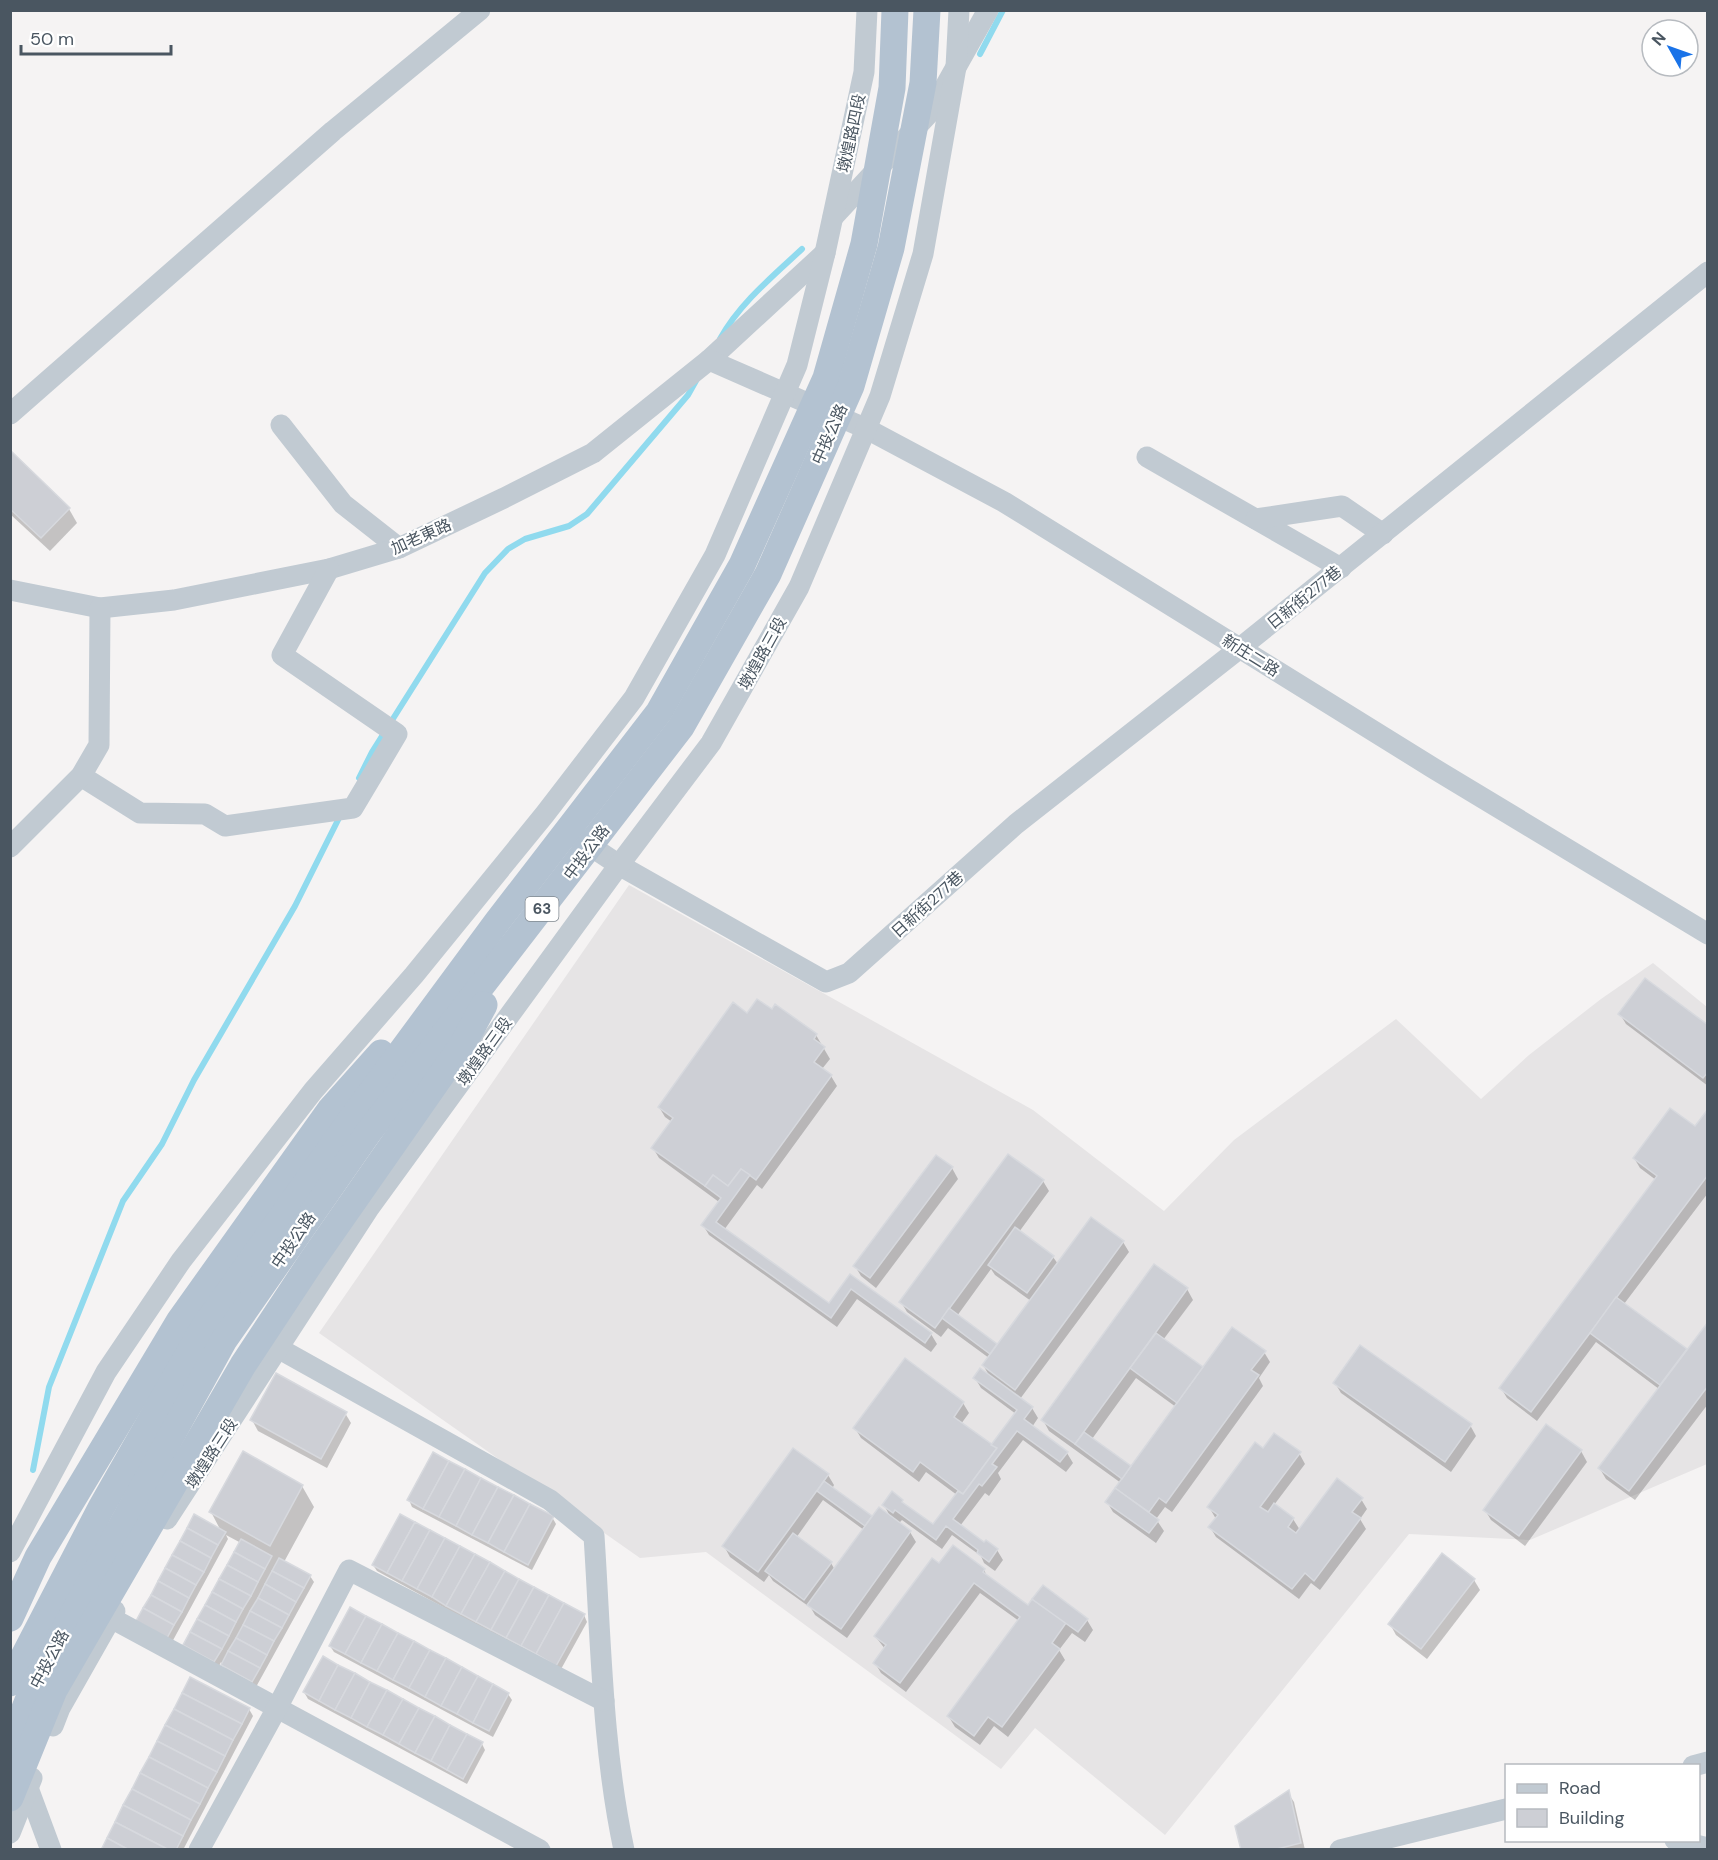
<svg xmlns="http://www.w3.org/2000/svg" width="1718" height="1860" font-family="'DM Sans','Noto Sans TC',sans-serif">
<rect width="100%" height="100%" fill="#f5f3f3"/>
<path fill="#e6e4e5" d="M 629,885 L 1033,1110 L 1164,1211 L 1234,1140 L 1396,1019 L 1481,1099 L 1529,1055 L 1601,999 L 1653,963 L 1707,1007 L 1707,1464 L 1530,1540 L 1409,1534 L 1165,1835 L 1035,1728 L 1001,1769 L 706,1552 L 640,1558 L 319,1333 Z"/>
<g fill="#0003" fill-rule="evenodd">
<path d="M 10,452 L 69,509 L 77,523 L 50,551 L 10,514 Z"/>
<path d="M 1620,1014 L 1708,1027 L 1708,1086 L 1626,1024 Z"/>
<path d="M 748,1015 L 816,1035 L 830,1059 L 822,1069 L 831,1076 L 837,1086 L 762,1189 L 757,1185 L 724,1230 L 829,1305 L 851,1276 L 931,1334 L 937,1344 L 931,1352 L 857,1299 L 837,1327 L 709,1235 L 703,1225 L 719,1202 L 659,1158 L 653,1148 L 672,1122 L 665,1117 L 659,1107 Z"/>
<path d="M 1708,1111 L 1708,1193 L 1624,1304 L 1687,1351 L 1708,1324 L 1708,1404 L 1635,1500 L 1606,1479 L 1600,1469 L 1659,1389 L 1596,1342 L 1537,1421 L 1507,1398 L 1501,1388 L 1656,1180 L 1640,1168 L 1634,1158 L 1695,1128 Z"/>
<path d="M 952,1168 L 958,1179 L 876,1288 L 861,1276 L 855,1266 Z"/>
<path d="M 1043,1181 L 1049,1191 L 1019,1232 L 1053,1257 L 1058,1264 L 1123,1242 L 1129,1252 L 1020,1399 L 1032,1408 L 1038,1418 L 1032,1427 L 1067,1453 L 1073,1463 L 1066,1472 L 1023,1440 L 998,1473 L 1001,1479 L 989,1496 L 985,1493 L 960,1526 L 984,1544 L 997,1550 L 1003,1560 L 995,1571 L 984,1563 L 981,1556 L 952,1535 L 942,1549 L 902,1520 L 899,1523 L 910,1532 L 916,1542 L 847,1638 L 815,1615 L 811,1608 L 773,1581 L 769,1575 L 764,1582 L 730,1557 L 724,1546 L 828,1475 L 834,1485 L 832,1489 L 872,1518 L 891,1518 L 884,1505 L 902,1501 L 905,1506 L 933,1527 L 957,1495 L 926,1472 L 919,1482 L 861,1438 L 855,1428 L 963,1403 L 969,1413 L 961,1424 L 992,1447 L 1016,1414 L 981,1388 L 975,1378 L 990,1377 L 983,1365 L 989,1358 L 948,1328 L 941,1337 L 907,1312 L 901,1302 ZM 991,1269 L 995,1275 L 1031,1301 L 998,1346 L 957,1316 ZM 823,1500 L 864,1530 L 835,1570 L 831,1563 L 796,1538 Z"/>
<path d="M 1187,1289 L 1193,1300 L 1163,1340 L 1203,1369 L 1264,1352 L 1270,1362 L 1259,1378 L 1263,1386 L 1172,1512 L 1165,1507 L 1156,1519 L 1164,1531 L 1156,1543 L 1113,1512 L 1107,1502 L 1121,1483 L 1049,1431 L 1043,1420 ZM 1136,1378 L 1176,1407 L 1132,1468 L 1092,1439 Z"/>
<path d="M 1335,1383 L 1470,1425 L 1476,1436 L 1451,1472 L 1341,1393 Z"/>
<path d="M 345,1413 L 351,1423 L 327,1468 L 258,1431 L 252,1420 Z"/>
<path d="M 1263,1450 L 1299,1453 L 1305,1464 L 1274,1505 L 1293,1519 L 1300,1530 L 1361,1499 L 1367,1509 L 1360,1519 L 1366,1529 L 1320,1590 L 1311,1583 L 1299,1599 L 1216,1537 L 1210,1527 L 1216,1519 L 1209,1507 Z"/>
<path d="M 1581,1451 L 1587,1462 L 1525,1546 L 1491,1520 L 1485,1510 Z"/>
<path d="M 302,1486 L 314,1507 L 284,1562 L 310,1576 L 314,1582 L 256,1687 L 227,1671 L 221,1662 L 218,1668 L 188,1652 L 241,1543 L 226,1535 L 228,1539 L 171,1644 L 141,1628 L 221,1531 L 211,1512 Z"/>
<path d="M 409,1500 L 552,1517 L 556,1524 L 532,1570 L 412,1507 Z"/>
<path d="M 373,1565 L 584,1615 L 587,1622 L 560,1671 L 377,1571 Z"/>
<path d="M 939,1565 L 984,1570 L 988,1578 L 1028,1607 L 1087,1620 L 1093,1630 L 1085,1642 L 1072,1633 L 1059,1650 L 1065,1660 L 1008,1737 L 994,1726 L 980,1745 L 955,1727 L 949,1717 L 1019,1621 L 980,1593 L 906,1692 L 881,1673 L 875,1663 L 885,1649 L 875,1636 Z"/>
<path d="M 1474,1580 L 1480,1590 L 1427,1659 L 1396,1635 L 1390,1624 Z"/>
<path d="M 330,1646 L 508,1694 L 512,1700 L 493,1737 L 334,1652 Z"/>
<path d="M 304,1692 L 482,1744 L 485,1750 L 467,1784 L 308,1699 Z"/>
<path d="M 249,1709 L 253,1716 L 183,1850 L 102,1850 Z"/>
<path d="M 1288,1793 L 1294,1802 L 1305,1850 L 1242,1850 Z"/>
</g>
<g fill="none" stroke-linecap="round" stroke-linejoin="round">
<g stroke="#90daee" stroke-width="6">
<path d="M 980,54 L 1003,10"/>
<path d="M 720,339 C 739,304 773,276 802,249"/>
<path d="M 359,778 L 372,752 L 485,573 L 508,549 L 525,539 L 569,526 L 587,514 L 688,395 L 697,379"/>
<path d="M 33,1470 L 49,1387 L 123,1201 L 162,1144 L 194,1080 L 295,906 L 341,814"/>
</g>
</g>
<g fill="#cdcfd5" stroke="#d7d9de" stroke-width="1.5">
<path d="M 10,450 L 70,508 L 41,538 L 10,509 Z"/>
<path d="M 1645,978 L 1708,1025 L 1708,1072 L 1703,1078 L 1618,1014 Z"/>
<path d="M 757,999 L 772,1009 L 775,1004 L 817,1034 L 814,1039 L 825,1047 L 814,1062 L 832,1075 L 756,1180 L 741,1169 L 728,1186 L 713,1175 L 705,1186 L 651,1148 L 673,1118 L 658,1107 L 733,1002 L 747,1013 Z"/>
<path d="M 1670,1108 L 1695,1126 L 1708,1109 L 1708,1175 L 1531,1412 L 1499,1388 L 1657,1176 L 1633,1158 Z"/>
<path d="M 1008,1154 L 1044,1180 L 935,1328 L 899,1302 Z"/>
<path d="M 936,1155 L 953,1167 L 870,1278 L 853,1266 Z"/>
<path d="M 741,1169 L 750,1175 L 716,1222 L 829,1303 L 850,1274 L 932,1333 L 925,1343 L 851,1289 L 831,1318 L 701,1225 L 721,1198 L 705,1186 L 713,1175 L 728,1186 Z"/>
<path d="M 1091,1217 L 1124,1241 L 1015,1390 L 982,1365 Z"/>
<path d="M 1015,1227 L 1054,1256 L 1027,1293 L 988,1265 Z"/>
<path d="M 1154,1264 L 1188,1288 L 1075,1444 L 1041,1420 Z"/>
<path d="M 1616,1297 L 1687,1349 L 1660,1385 L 1590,1333 Z"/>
<path d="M 949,1308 L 997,1344 L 990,1354 L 942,1318 Z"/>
<path d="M 1708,1322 L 1708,1386 L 1629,1491 L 1598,1468 Z"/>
<path d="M 1232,1327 L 1266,1351 L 1251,1370 L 1259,1375 L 1166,1503 L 1159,1498 L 1149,1512 L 1115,1488 Z"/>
<path d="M 1156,1333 L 1203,1367 L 1177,1403 L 1130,1368 Z"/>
<path d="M 1360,1345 L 1472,1424 L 1445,1462 L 1333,1383 Z"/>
<path d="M 905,1358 L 964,1402 L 954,1417 L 997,1448 L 963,1494 L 920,1462 L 913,1472 L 853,1428 Z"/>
<path d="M 980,1368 L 1033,1407 L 1024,1419 L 1068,1452 L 1060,1462 L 1017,1431 L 992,1464 L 997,1467 L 982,1486 L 979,1484 L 953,1519 L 984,1542 L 986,1540 L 998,1549 L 989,1562 L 977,1553 L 978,1550 L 946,1526 L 936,1540 L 895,1510 L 893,1513 L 882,1505 L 892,1491 L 903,1500 L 902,1502 L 933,1524 L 958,1491 L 963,1494 L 997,1448 L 991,1445 L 1017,1410 L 973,1378 Z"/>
<path d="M 276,1373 L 347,1412 L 321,1459 L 250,1420 Z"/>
<path d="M 1546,1424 L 1582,1450 L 1519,1536 L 1483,1510 Z"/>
<path d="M 1084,1432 L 1131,1466 L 1122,1479 L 1075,1444 Z"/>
<path d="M 1274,1433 L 1301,1452 L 1260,1507 L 1268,1512 L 1274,1503 L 1294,1518 L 1288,1527 L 1296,1533 L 1337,1478 L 1363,1498 L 1352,1512 L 1361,1518 L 1314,1581 L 1305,1573 L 1292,1589 L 1208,1527 L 1218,1515 L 1207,1507 L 1255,1442 L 1263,1448 Z"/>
<path d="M 793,1448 L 829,1474 L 758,1572 L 722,1546 Z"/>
<path d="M 243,1451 L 303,1485 L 270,1546 L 209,1512 Z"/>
<path d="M 433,1452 L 449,1461 L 423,1509 L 407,1500 Z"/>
<path d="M 449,1461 L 465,1469 L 439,1517 L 423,1509 Z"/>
<path d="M 465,1469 L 481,1478 L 456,1526 L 439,1517 Z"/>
<path d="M 481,1478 L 498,1487 L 472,1535 L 456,1526 Z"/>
<path d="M 824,1481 L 872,1516 L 865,1526 L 817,1491 Z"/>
<path d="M 498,1487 L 514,1495 L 488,1543 L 472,1535 Z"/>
<path d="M 1115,1488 L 1159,1520 L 1149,1533 L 1105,1502 Z"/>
<path d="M 514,1495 L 530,1504 L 504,1552 L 488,1543 Z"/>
<path d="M 530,1504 L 554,1516 L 528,1565 L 504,1552 Z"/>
<path d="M 879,1507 L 911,1531 L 841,1629 L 807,1605 Z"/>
<path d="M 194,1514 L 226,1532 L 218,1545 L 187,1528 Z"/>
<path d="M 400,1514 L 415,1522 L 387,1573 L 372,1565 Z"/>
<path d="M 415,1522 L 430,1530 L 402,1581 L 387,1573 Z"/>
<path d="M 187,1528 L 218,1545 L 211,1558 L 180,1541 Z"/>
<path d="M 430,1530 L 445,1538 L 417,1589 L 402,1581 Z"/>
<path d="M 793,1533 L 832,1562 L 804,1600 L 765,1571 Z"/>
<path d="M 445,1538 L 460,1546 L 432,1597 L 417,1589 Z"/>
<path d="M 241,1539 L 272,1556 L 265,1569 L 234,1552 Z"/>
<path d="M 180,1541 L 211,1558 L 204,1572 L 172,1555 Z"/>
<path d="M 953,1545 L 985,1569 L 983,1572 L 1028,1605 L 1032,1599 L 1066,1623 L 1052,1643 L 1060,1649 L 1002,1727 L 988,1717 L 974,1736 L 947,1716 L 1020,1617 L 974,1583 L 900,1683 L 873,1663 L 886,1645 L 874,1636 L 932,1558 L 939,1563 Z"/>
<path d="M 460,1546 L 475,1554 L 446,1606 L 432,1597 Z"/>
<path d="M 234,1552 L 265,1569 L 258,1582 L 227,1565 Z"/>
<path d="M 1442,1553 L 1475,1579 L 1421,1649 L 1388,1624 Z"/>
<path d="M 475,1554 L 490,1562 L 461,1614 L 446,1606 Z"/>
<path d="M 172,1555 L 204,1572 L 196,1585 L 165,1568 Z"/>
<path d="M 279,1558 L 311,1575 L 304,1588 L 272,1571 Z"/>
<path d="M 490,1562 L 505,1571 L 476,1622 L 461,1614 Z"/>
<path d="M 227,1565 L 258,1582 L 251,1596 L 219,1579 Z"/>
<path d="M 165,1568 L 196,1585 L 189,1598 L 158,1581 Z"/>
<path d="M 272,1571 L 304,1588 L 296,1602 L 265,1584 Z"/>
<path d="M 505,1571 L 519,1579 L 491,1630 L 476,1622 Z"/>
<path d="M 219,1579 L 251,1596 L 243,1609 L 212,1592 Z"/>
<path d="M 519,1579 L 534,1587 L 506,1638 L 491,1630 Z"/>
<path d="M 158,1581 L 189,1598 L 182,1612 L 151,1595 Z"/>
<path d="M 265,1584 L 296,1602 L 289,1615 L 258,1598 Z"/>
<path d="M 1043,1585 L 1088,1619 L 1078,1632 L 1032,1599 Z"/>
<path d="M 534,1587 L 549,1595 L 521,1646 L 506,1638 Z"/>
<path d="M 212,1592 L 243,1609 L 236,1622 L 205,1605 Z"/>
<path d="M 151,1595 L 182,1612 L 174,1625 L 143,1608 Z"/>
<path d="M 549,1595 L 564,1603 L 536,1654 L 521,1646 Z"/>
<path d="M 258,1598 L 289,1615 L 282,1628 L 250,1611 Z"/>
<path d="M 564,1603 L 585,1614 L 556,1666 L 536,1654 Z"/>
<path d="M 205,1605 L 236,1622 L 229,1636 L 197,1619 Z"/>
<path d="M 350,1607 L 366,1616 L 345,1654 L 329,1646 Z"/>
<path d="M 143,1608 L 174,1625 L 167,1638 L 136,1621 Z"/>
<path d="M 250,1611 L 282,1628 L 274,1641 L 243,1625 Z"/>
<path d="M 366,1616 L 382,1624 L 361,1663 L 345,1654 Z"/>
<path d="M 197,1619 L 229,1636 L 222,1649 L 190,1632 Z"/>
<path d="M 382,1624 L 398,1633 L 377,1671 L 361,1663 Z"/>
<path d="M 243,1625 L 274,1641 L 267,1655 L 236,1638 Z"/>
<path d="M 190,1632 L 222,1649 L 214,1662 L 183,1645 Z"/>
<path d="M 398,1633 L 414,1641 L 393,1680 L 377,1671 Z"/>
<path d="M 236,1638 L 267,1655 L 260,1668 L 228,1651 Z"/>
<path d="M 414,1641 L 430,1650 L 409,1688 L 393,1680 Z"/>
<path d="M 430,1650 L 446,1658 L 425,1697 L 409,1688 Z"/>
<path d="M 228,1651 L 260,1668 L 252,1682 L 221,1665 Z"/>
<path d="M 323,1656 L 338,1665 L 319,1701 L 303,1692 Z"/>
<path d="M 446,1658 L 462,1667 L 441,1706 L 425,1697 Z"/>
<path d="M 338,1665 L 355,1673 L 335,1710 L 319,1701 Z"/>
<path d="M 462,1667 L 478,1676 L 457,1714 L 441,1706 Z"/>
<path d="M 355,1673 L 370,1682 L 351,1718 L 335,1710 Z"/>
<path d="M 478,1676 L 493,1684 L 473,1723 L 457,1714 Z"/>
<path d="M 190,1677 L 250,1708 L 242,1724 L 182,1693 Z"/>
<path d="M 370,1682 L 387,1690 L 367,1727 L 351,1718 Z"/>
<path d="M 493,1684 L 509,1693 L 489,1731 L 473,1723 Z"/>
<path d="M 387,1690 L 403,1699 L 383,1735 L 367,1727 Z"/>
<path d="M 182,1693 L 242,1724 L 233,1740 L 174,1709 Z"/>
<path d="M 403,1699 L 419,1708 L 399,1744 L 383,1735 Z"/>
<path d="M 419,1708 L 435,1716 L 415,1753 L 399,1744 Z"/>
<path d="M 174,1709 L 233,1740 L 225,1756 L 165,1725 Z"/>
<path d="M 435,1716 L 450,1725 L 431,1761 L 415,1753 Z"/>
<path d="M 165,1725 L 225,1756 L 217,1772 L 157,1741 Z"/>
<path d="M 450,1725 L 467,1734 L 447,1770 L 431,1761 Z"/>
<path d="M 467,1734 L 483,1742 L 463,1779 L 447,1770 Z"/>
<path d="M 157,1741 L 217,1772 L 208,1788 L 149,1757 Z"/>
<path d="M 149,1757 L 208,1788 L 200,1804 L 140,1773 Z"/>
<path d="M 140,1773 L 200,1804 L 191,1820 L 132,1789 Z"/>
<path d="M 132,1789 L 191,1820 L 183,1836 L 123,1805 Z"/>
<path d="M 1289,1790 L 1301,1843 L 1273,1850 L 1241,1850 L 1235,1826 Z"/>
<path d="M 123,1805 L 183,1836 L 176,1850 L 169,1850 L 115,1822 Z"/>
<path d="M 115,1822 L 169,1850 L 129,1850 L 107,1838 Z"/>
<path d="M 107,1838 L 129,1850 L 101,1850 Z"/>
</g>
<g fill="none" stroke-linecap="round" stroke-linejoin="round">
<g stroke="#c1cad2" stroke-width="21">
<path d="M 833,217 L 932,110 L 988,10"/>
<path d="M 709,360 L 825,253"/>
<path d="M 10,414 L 333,131 L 480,10"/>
<path d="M 281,425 L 343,504 L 399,548"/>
<path d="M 1147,457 L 1341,568"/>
<path d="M 1256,519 L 1342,506 L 1383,534"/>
<path d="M 10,590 L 100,608 L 174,600 L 329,569 L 399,548 L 504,498 L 593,453 L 709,360 L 867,429 L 1004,502 L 1433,768 L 1708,934"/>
<path d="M 81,776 L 140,813 L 205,814 L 225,826 L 353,808 L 397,734 L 282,655 L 329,569"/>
<path d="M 577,837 L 619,865 L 826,982 L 849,973 L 1016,824 L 1240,648 L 1708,272"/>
<path d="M 10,847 L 81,776 L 99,745 L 100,608"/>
<path d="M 278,1348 L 550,1500 L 594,1536 C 601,1641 602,1747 624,1850"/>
<path d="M 167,1519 L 369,1208 L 619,865 L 711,743 L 799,587 L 880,396 L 923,254 L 956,67 L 959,10"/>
<path d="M 10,1552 L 106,1372 L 181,1261 L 313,1091 L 414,975 L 545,814 L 634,698 L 715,555 L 797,365 L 825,253 L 864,72 L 867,10"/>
<path d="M 111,1618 L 540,1850"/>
<path d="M 53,1726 L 60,1708 L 115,1611"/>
<path d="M 1693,1766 L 1708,1762"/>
<path d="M 28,1788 L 51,1850"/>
<path d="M 10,1833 L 32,1778"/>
<path d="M 1675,1840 L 1708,1848"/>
<path d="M 199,1850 L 277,1708 L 349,1570 L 604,1701"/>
<path d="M 1340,1850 L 1506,1809"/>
</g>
<g stroke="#b3c2d1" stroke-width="27">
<path d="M 10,1618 L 38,1557 L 180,1320 L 330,1110 L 381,1053"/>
<path d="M 10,1683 L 101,1508 L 204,1327 L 350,1121 L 497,922 L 659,712 L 742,565 L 826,378 L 864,244 L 892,88 L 895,10"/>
<path d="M 10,1746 L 35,1683 L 224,1340 L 368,1133 L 681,727 L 768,574 L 851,386 L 891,248 L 923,83 L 927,10"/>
<path d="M 10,1798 L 54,1690 L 243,1365 L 311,1262 L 463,1044 L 484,1005"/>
</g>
</g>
<g text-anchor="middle" stroke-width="4.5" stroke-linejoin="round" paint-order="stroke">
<rect fill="#fff" stroke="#808990" stroke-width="1.5" x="525.5" y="897" width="33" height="24" rx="4.5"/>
<g font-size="15" font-weight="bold" fill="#4a5661">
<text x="542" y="914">63</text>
</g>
<g font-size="16" fill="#4a5661" stroke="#fff">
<text transform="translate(851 133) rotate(-78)" y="6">墩煌路四段</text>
<text transform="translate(829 434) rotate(-66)" y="6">中投公路</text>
<text transform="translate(421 536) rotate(-24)" y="6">加老東路</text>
<text transform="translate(1304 597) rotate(-39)" y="6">日新街277巷</text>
<text transform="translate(762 653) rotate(-61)" y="6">墩煌路三段</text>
<text transform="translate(1251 655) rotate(32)" y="6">新庄二路</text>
<text transform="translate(586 852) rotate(-53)" y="6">中投公路</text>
<text transform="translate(927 904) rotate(-42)" y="6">日新街277巷</text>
<text transform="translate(484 1051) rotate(-54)" y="6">墩煌路三段</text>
<text transform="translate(293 1240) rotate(-55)" y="6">中投公路</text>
<text transform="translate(211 1453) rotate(-57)" y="6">墩煌路三段</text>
<text transform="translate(49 1659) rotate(-62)" y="6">中投公路</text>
</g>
</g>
<rect width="1718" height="1860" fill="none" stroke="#4a5661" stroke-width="24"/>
<rect x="1505" y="1764" width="195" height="78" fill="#ffffff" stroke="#b7bbc0" stroke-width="1.5"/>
<rect x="1517" y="1784" width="30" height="9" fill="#c1cad2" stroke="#b7bbc0" stroke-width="1.5"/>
<text x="1559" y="1794" font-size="18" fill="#4a5661">Road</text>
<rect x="1517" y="1809" width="30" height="18" fill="#cdcfd5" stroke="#b7bbc0" stroke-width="1.5"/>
<text x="1559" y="1824" font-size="18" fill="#4a5661">Building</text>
<g transform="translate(1670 48) rotate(310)"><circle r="28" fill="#ffffff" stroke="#b7bbc0" stroke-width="1.5"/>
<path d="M0-4.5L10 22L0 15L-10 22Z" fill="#1a73e8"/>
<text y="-9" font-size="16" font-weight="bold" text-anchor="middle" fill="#4a5661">N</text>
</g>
<path d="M21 45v9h150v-9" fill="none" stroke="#4a5661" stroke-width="3"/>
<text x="30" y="45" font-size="18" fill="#4a5661" stroke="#ffffff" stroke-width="4.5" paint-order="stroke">50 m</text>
</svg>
